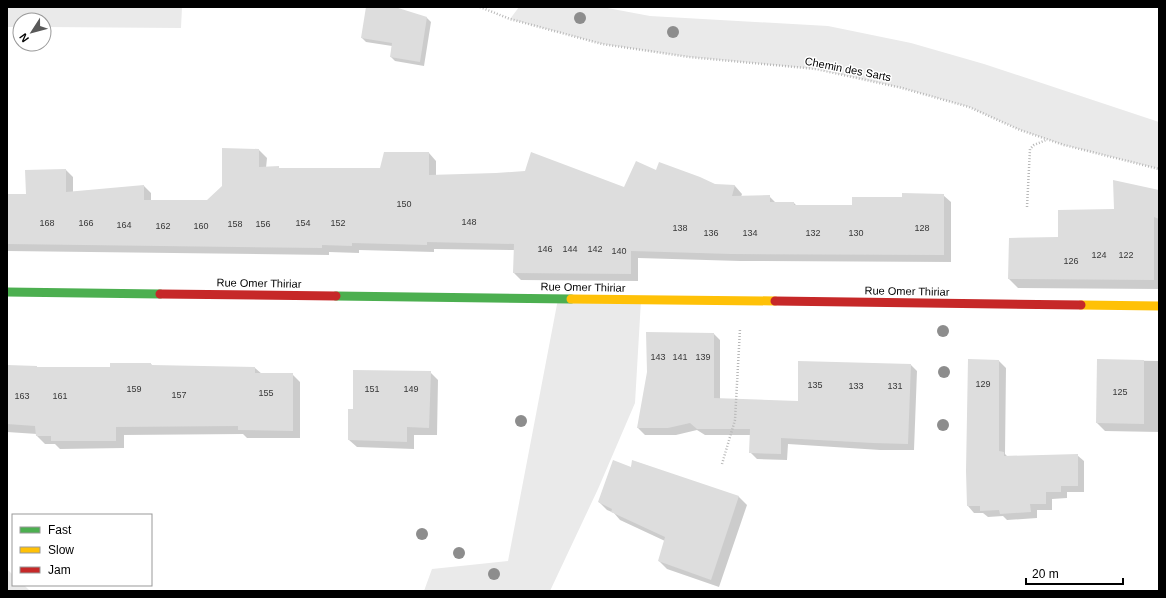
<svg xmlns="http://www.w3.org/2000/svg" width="1166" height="598" font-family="Arial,sans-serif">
<rect width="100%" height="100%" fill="#fff"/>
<g fill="#eaeaea">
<path d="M 7,7 L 182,7 L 181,28 L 44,27 L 44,20 L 20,20 L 20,27 L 7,27 Z"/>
<path d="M 519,7 L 602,7 L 650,16 L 828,26 L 911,43 L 984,64 L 1159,122 L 1159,169 L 1064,145 L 1020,130 L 969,107 L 902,88 L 816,69 L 689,57 L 602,44 L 510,19 Z"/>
<path d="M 558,299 L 641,300 L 635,403 L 598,489 L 550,591 L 424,591 L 432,569 L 508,561 Z"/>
<path d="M 8,570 L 13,575 L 13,585 L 24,585 L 30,591 L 7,591 L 7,571 Z"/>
</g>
<g fill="#0003">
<path d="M 367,7 L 387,7 L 427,18 L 431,22 L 424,66 L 395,61 L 391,57 L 392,46 L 366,42 L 362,38 Z"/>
<path d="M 223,149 L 259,150 L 267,158 L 266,168 L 278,167 L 280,169 L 381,169 L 429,153 L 436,161 L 436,176 L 624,189 L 657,171 L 715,185 L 735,186 L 742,194 L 741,197 L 769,196 L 776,203 L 794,203 L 797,206 L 853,206 L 903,198 L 943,195 L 951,202 L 951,262 L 740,261 L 638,258 L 638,281 L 521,280 L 514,273 L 515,250 L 434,249 L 434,252 L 359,250 L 359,253 L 329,252 L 329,255 L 7,251 L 7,195 L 27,195 L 66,170 L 73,177 L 73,192 L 144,186 L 151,193 L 151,201 L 207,201 L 223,187 Z"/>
<path d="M 1159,191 L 1159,289 L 1018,288 L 1009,279 L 1059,238 Z"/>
<path d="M 714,334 L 720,340 L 720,399 L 799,402 L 911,365 L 917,371 L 914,450 L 880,450 L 788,444 L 787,460 L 757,459 L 750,452 L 751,435 L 705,435 L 697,430 L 676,435 L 645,435 L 638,428 Z"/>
<path d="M 1098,360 L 1159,361 L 1159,432 L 1105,431 L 1097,423 Z"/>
<path d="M 999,361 L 1006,368 L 1005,454 L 1008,457 L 1077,455 L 1084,461 L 1084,492 L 1067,492 L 1067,498 L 1052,499 L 1052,510 L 1037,510 L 1037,518 L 1007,520 L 1003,516 L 988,517 L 983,513 L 974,513 L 968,506 Z"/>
<path d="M 151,364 L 153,366 L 255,368 L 262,374 L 292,374 L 300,382 L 300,438 L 247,438 L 243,434 L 124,435 L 124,448 L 60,449 L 55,444 L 45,444 L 37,436 L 37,434 L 7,432 L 7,366 L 38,368 L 111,368 Z"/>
<path d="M 430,372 L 438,380 L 437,435 L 414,435 L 414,449 L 357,447 L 349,440 L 354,409 Z"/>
<path d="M 633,461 L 739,497 L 747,505 L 719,587 L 667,569 L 659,561 L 665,541 L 620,520 L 614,513 L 607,510 L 599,502 L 631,468 Z"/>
</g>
<g fill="#ddd">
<path d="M 366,7 L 395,7 L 427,17 L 420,62 L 390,57 L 392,43 L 361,38 Z"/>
<path d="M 222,148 L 259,149 L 259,167 L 279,166 L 279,168 L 380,168 L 384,152 L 429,152 L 429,175 L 496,173 L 525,171 L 531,152 L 624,187 L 636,161 L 656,170 L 659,162 L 700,177 L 715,184 L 735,185 L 732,196 L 770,195 L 770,202 L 794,202 L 794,205 L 852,205 L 852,197 L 902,197 L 902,193 L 944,194 L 944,255 L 731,254 L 631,251 L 631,274 L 513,273 L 514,244 L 427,242 L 427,245 L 352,243 L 352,246 L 322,245 L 322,248 L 7,244 L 7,194 L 26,194 L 25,170 L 66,169 L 66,192 L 144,185 L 144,200 L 207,200 L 222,186 Z"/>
<path d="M 1113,180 L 1159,190 L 1159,219 L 1154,217 L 1154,280 L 1008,279 L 1009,238 L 1058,237 L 1058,210 L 1114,209 Z"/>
<path d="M 646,332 L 714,333 L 714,398 L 798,401 L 798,361 L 911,364 L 908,444 L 873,443 L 781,438 L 781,454 L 749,453 L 750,429 L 697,429 L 690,423 L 668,428 L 637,428 L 647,372 Z"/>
<path d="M 968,359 L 999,360 L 999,451 L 1004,452 L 1004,456 L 1078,454 L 1078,486 L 1061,486 L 1061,492 L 1046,492 L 1046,504 L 1030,504 L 1031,512 L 1000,514 L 999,510 L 980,511 L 980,506 L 967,506 L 966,471 Z"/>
<path d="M 1097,359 L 1144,360 L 1144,424 L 1096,423 Z"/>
<path d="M 110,363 L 151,363 L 151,365 L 255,367 L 255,373 L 293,373 L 293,431 L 238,430 L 238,426 L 116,427 L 116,441 L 51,441 L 51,436 L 36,436 L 35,426 L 7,424 L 7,365 L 37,366 L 37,367 L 110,367 Z"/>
<path d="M 353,370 L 431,371 L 429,428 L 407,427 L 407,442 L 348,440 L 348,409 L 353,409 Z"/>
<path d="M 613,460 L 631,467 L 632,460 L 739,496 L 711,580 L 658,561 L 665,537 L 611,512 L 612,509 L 598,502 Z"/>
</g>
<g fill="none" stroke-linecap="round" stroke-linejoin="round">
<g stroke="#b8b8b8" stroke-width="2.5" stroke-dasharray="1 2" stroke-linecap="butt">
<path d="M 480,7 L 510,19 L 602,44 L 689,57 L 816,69 L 902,88 L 969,107 L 1020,130 L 1064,145 L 1159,169"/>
<path d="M 1027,207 L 1030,149 L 1034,145 L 1046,140"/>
<path d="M 722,464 L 735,420 L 740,329"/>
</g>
<g stroke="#4caf50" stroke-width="9">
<path d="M 7,292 L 160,294"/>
<path d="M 336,296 L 571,299"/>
</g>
<g stroke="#ffc107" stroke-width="9">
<path d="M 571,299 L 775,301"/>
<path d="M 1081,305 L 1159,306"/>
</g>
<g stroke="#c62828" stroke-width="9">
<path d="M 160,294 L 336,296"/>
<path d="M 775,301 L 1081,305"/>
</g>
</g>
<g fill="#8d8d8d">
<circle cx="580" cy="18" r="6"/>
<circle cx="673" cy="32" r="6"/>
<circle cx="943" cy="331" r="6"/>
<circle cx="944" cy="372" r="6"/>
<circle cx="521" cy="421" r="6"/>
<circle cx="943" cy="425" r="6"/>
<circle cx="422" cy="534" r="6"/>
<circle cx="459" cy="553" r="6"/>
<circle cx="494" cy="574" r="6"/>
</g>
<g text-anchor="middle" stroke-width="3" stroke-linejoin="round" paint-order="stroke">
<g font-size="9" fill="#373737">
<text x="404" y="207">150</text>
<text x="469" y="225">148</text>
<text x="47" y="226">168</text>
<text x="86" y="226">166</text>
<text x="303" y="226">154</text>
<text x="338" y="226">152</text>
<text x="235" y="227">158</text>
<text x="263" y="227">156</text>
<text x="124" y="228">164</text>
<text x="163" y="229">162</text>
<text x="201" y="229">160</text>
<text x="680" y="231">138</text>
<text x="922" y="231">128</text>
<text x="711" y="236">136</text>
<text x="750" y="236">134</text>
<text x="813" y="236">132</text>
<text x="856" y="236">130</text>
<text x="545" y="252">146</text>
<text x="570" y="252">144</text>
<text x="595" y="252">142</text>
<text x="619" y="254">140</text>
<text x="1099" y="258">124</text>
<text x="1126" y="258">122</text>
<text x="1071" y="264">126</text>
<text x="658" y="360">143</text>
<text x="680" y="360">141</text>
<text x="703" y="360">139</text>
<text x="983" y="387">129</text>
<text x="815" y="388">135</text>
<text x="856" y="389">133</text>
<text x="895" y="389">131</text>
<text x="134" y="392">159</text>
<text x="372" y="392">151</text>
<text x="411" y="392">149</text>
<text x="1120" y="395">125</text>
<text x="266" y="396">155</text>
<text x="179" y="398">157</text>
<text x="22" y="399">163</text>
<text x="60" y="399">161</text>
</g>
<g font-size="11" fill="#000" stroke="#fff">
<text transform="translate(848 69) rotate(11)" y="4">Chemin des Sarts</text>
<text transform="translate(259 283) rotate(1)" y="4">Rue Omer Thiriar</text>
<text transform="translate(583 287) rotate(1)" y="4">Rue Omer Thiriar</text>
<text transform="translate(907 291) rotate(1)" y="4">Rue Omer Thiriar</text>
</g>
</g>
<rect width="1166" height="598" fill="none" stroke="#000000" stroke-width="16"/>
<rect x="12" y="514" width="140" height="72" fill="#ffffff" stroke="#999999"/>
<rect x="20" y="527" width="20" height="6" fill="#4caf50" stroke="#999999"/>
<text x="48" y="534" font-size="12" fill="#000000">Fast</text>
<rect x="20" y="547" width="20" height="6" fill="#ffc107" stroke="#999999"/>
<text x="48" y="554" font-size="12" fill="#000000">Slow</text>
<rect x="20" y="567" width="20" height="6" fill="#c62828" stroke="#999999"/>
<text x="48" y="574" font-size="12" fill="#000000">Jam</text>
<g transform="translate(32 32) rotate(234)"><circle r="19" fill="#ffffff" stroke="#999999"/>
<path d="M0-3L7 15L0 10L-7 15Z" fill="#595959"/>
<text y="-6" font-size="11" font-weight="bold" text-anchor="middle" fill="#000000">N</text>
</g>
<path d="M1026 578v6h97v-6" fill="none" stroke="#000000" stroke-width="2"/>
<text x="1032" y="578" font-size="12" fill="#000000" stroke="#ffffff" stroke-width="3" paint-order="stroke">20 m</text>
</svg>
